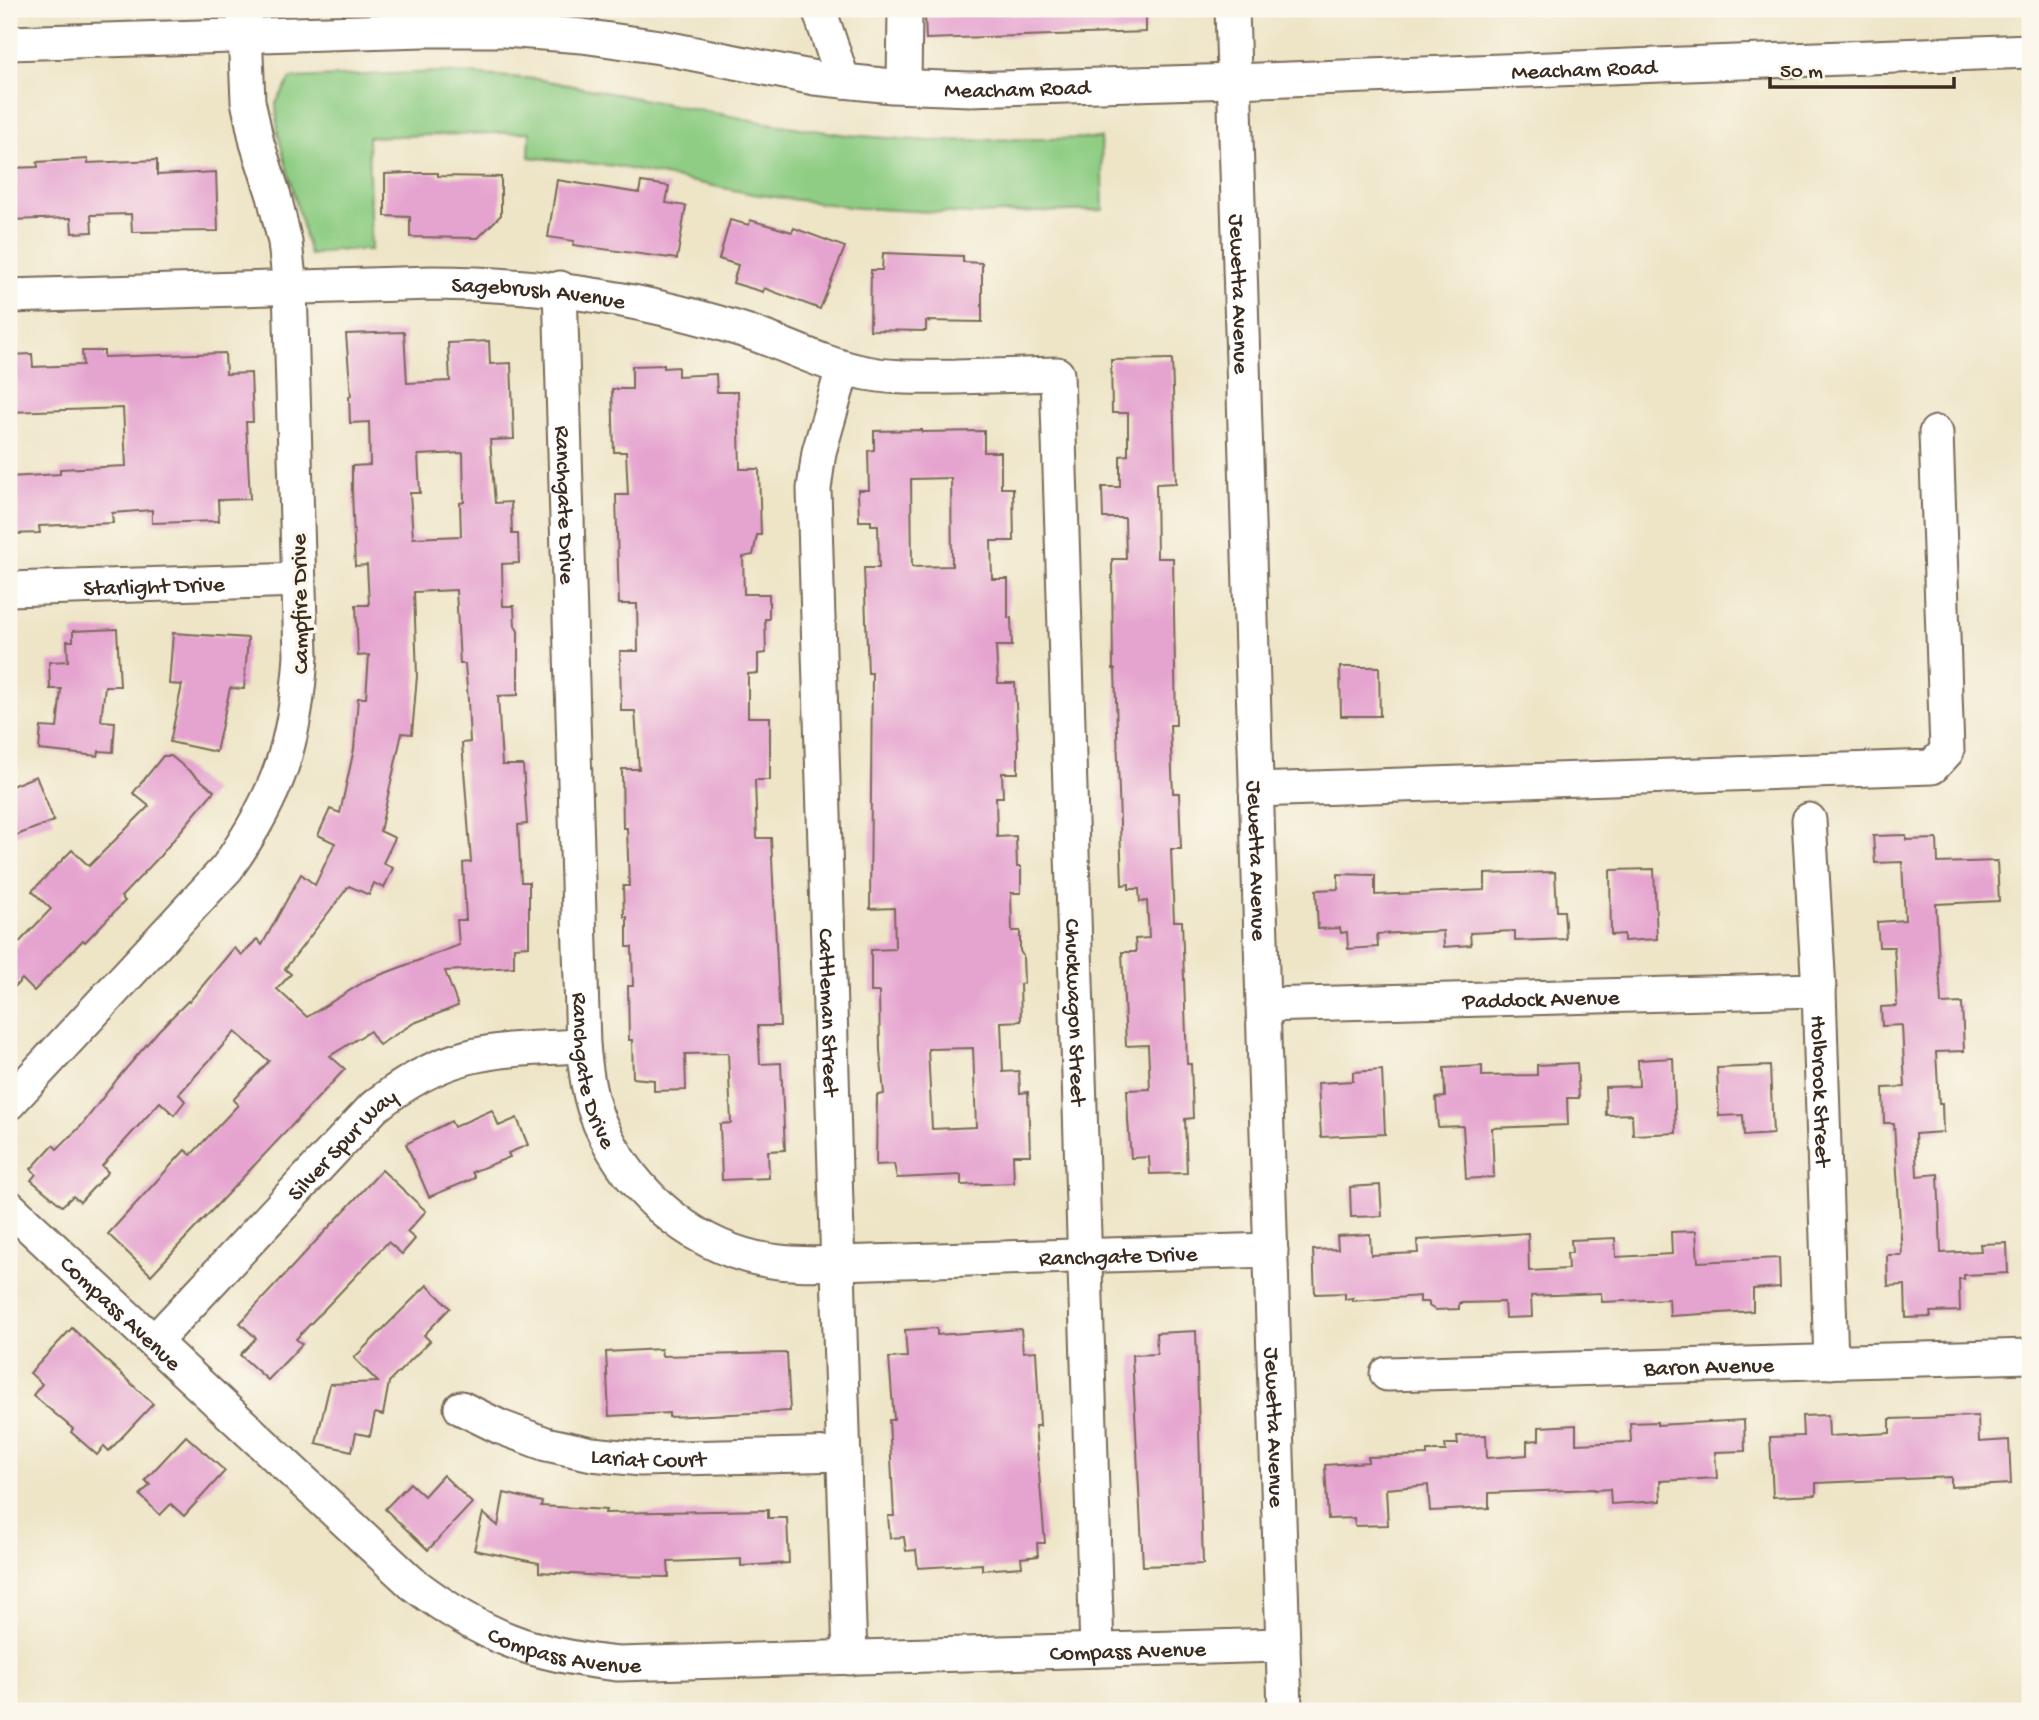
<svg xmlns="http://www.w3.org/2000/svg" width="2039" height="1720" font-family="'Gochi Hand',sans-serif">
<rect width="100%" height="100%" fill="#fbf7ec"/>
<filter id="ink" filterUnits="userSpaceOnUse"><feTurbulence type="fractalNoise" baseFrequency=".0143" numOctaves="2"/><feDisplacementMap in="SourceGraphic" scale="14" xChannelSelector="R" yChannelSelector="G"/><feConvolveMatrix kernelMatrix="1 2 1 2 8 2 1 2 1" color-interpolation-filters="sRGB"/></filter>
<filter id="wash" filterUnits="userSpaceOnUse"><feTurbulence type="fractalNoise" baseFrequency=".00686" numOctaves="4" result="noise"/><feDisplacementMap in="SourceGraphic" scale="28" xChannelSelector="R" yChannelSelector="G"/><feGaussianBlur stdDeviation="1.57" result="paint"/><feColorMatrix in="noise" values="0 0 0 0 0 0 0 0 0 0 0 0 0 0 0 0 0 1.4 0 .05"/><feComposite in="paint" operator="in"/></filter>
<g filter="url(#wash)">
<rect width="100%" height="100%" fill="#eee5c7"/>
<path fill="#8fcd84" stroke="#657c51" stroke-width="2" d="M 442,72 L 537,79 L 767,123 L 847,135 L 929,141 L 1101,138 L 1103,210 L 970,214 L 858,208 L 753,194 L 615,166 L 529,157 L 530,132 L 368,137 L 371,250 L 336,250 L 310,255 L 278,134 L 276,103 L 291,78 Z"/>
<g id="blocks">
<g fill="#e5a3cf" fill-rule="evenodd">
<path d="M 1146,10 L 1146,32 L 926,39 L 925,16 Z"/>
<path d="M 88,159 L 88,163 L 157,160 L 157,175 L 216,172 L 218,231 L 132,232 L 131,214 L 91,215 L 92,232 L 72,233 L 71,218 L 9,220 L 9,168 L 38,167 L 37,162 Z"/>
<path d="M 407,173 L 438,173 L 438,176 L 501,177 L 501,215 L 478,238 L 410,237 L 410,217 L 385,216 L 385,174 Z"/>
<path d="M 557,180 L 639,193 L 641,182 L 669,186 L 666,203 L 686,206 L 677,259 L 573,245 L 574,241 L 548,237 Z"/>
<path d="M 730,220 L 749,225 L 750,220 L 792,232 L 794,228 L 845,247 L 820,309 L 764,288 L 763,292 L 733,283 L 738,265 L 719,259 Z"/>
<path d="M 883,253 L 963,256 L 963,262 L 982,263 L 982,322 L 926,321 L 926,331 L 870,330 L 871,270 L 882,270 Z"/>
<path d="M 404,332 L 407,383 L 450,381 L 448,343 L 489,341 L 490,364 L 511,363 L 514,439 L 490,440 L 495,503 L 511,502 L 512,534 L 518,534 L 519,563 L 502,564 L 503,606 L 514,606 L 515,626 L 518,631 L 518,695 L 498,696 L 502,765 L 523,765 L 527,824 L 518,825 L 521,882 L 529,882 L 529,946 L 514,947 L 514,967 L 445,971 L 458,1006 L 414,1023 L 379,1045 L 370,1031 L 330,1056 L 345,1069 L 151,1275 L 108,1234 L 185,1150 L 191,1155 L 238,1105 L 233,1100 L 269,1061 L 235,1032 L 179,1094 L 185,1101 L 174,1115 L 160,1102 L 102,1166 L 108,1172 L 80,1202 L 73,1196 L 62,1206 L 31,1180 L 36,1174 L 31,1169 L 53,1145 L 57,1149 L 81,1126 L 118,1078 L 159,1030 L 188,1001 L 189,1002 L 234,948 L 242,955 L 257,939 L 262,945 L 301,874 L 315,885 L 335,843 L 318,835 L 330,809 L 340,813 L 354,749 L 358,698 L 366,698 L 369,655 L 358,656 L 356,605 L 369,605 L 367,565 L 355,566 L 352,490 L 352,466 L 370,465 L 369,422 L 350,423 L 349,397 L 351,396 L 346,334 ZM 463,453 L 464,502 L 460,503 L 461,536 L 413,538 L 410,493 L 420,493 L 418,455 ZM 456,590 L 460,664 L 465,664 L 468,700 L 470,742 L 462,743 L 471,862 L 463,863 L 466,920 L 457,920 L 459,945 L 367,980 L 307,1017 L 277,989 L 291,974 L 285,969 L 349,886 L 369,895 L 374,883 L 384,888 L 393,868 L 383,863 L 395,838 L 380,831 L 402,733 L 412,734 L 417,676 L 414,592 Z"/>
<path d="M 82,351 L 104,351 L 104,357 L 225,353 L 226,374 L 251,373 L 253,422 L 246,422 L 250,499 L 218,500 L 219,521 L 152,523 L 152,510 L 112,513 L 113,523 L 39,526 L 40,533 L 9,534 L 9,477 L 60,474 L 60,469 L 126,466 L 123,408 L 9,412 L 9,355 L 32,354 L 33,367 L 83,365 Z"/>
<path d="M 1172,359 L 1176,483 L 1156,484 L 1157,558 L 1173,558 L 1176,725 L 1170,725 L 1173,793 L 1179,793 L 1181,849 L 1171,849 L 1174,921 L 1182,921 L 1187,1064 L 1191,1064 L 1193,1118 L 1185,1119 L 1187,1173 L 1150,1174 L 1149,1157 L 1131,1158 L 1128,1121 L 1127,1090 L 1150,1089 L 1148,1045 L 1126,1046 L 1122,952 L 1136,952 L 1135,939 L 1149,938 L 1147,901 L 1140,902 L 1139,889 L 1129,889 L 1129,884 L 1122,885 L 1115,669 L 1113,669 L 1112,559 L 1126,559 L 1125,518 L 1103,518 L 1102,487 L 1120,487 L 1120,456 L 1128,455 L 1128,413 L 1112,413 L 1111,360 Z"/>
<path d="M 664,365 L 664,368 L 678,367 L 678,376 L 716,374 L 717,392 L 738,392 L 740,469 L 759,469 L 761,535 L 757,535 L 753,555 L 743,557 L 744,594 L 769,594 L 769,619 L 765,619 L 766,653 L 758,654 L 758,673 L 748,674 L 748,717 L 770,717 L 770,780 L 755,780 L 757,838 L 771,838 L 780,1026 L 758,1026 L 760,1064 L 781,1063 L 785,1150 L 768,1151 L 769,1178 L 722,1180 L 720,1124 L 731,1123 L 728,1053 L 685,1054 L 686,1090 L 654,1091 L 654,1080 L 633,1078 L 632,1040 L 629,1040 L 628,986 L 633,986 L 632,947 L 627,947 L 627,917 L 624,917 L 623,886 L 629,886 L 627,828 L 623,828 L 622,769 L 639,769 L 635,711 L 621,711 L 620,651 L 638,651 L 637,604 L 619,604 L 616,495 L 628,495 L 626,452 L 614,452 L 612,389 L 632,389 L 632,366 Z"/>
<path d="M 922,430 L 922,432 L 984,431 L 984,452 L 1001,452 L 1001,488 L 1013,488 L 1014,541 L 991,541 L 992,579 L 1008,579 L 1008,618 L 1011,618 L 1012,646 L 996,646 L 998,683 L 1015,683 L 1018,745 L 1018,773 L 1002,773 L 1003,797 L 996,797 L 997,837 L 1016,836 L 1017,867 L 1021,867 L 1021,893 L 1011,893 L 1012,931 L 1020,931 L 1020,951 L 1023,956 L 1024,983 L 1020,984 L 1021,1021 L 1001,1022 L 1003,1072 L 1019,1071 L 1020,1093 L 1028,1092 L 1030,1155 L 1013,1155 L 1014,1183 L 961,1185 L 961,1175 L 897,1178 L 894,1164 L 876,1165 L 877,1095 L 884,1094 L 880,1050 L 879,992 L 871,992 L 871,950 L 895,949 L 894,908 L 870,909 L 872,673 L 868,673 L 864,568 L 879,568 L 878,525 L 871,525 L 871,521 L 859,521 L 858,490 L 869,490 L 868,451 L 874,450 L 874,431 ZM 951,478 L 952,566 L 912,567 L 911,479 ZM 973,1048 L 976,1127 L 932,1129 L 928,1049 Z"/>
<path d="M 117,629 L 120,686 L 105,686 L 101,721 L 115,722 L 113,752 L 99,751 L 98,756 L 39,750 L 41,727 L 57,728 L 61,689 L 50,689 L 49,662 L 68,661 L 67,641 L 73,641 L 73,631 Z"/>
<path d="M 173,633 L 248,638 L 244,689 L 230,688 L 216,752 L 170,742 L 182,685 L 169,684 Z"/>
<path d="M 1340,667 L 1379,667 L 1380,716 L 1341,716 Z"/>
<path d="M 163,756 L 171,756 L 214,791 L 160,856 L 121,897 L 125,901 L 85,942 L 83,940 L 34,991 L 22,979 L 9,993 L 9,953 L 51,909 L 32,891 L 72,850 L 89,866 L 149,806 L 133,793 Z"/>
<path d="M 36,776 L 54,821 L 9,838 L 9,787 Z"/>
<path d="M 1906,835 L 1906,840 L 1937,839 L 1938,863 L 1997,861 L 1999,901 L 1936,904 L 1941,1004 L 1962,1003 L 1964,1051 L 1936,1052 L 1939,1104 L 1942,1104 L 1943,1132 L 1915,1134 L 1917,1176 L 1938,1174 L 1941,1253 L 1981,1251 L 1980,1244 L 2007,1243 L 2008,1273 L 1964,1275 L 1964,1279 L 1959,1279 L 1960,1311 L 1930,1312 L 1931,1317 L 1906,1318 L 1905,1285 L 1888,1286 L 1887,1255 L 1902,1255 L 1894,1123 L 1884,1123 L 1883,1088 L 1905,1087 L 1902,1025 L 1882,1026 L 1881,1007 L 1897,1006 L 1895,960 L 1894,947 L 1879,947 L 1877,922 L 1905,920 L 1902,862 L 1875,863 L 1873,836 Z"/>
<path d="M 1654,869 L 1657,939 L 1624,941 L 1624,934 L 1611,935 L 1610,870 Z"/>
<path d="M 1555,872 L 1557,911 L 1564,911 L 1566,939 L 1515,941 L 1515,931 L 1470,933 L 1471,945 L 1444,947 L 1443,931 L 1377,934 L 1378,947 L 1348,949 L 1347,932 L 1341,933 L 1340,928 L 1318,929 L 1316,890 L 1338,889 L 1338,874 L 1375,875 L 1375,895 L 1485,890 L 1485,874 Z"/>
<path d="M 1673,1058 L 1676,1133 L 1633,1135 L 1632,1114 L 1606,1115 L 1605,1087 L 1639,1086 L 1638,1060 Z"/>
<path d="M 1577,1063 L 1579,1098 L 1567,1098 L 1568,1125 L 1492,1128 L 1494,1177 L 1466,1179 L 1463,1126 L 1438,1127 L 1436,1098 L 1445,1097 L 1444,1068 L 1482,1066 L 1482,1076 L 1537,1075 L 1537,1065 Z"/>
<path d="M 1770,1066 L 1773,1134 L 1744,1136 L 1743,1115 L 1719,1116 L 1717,1068 Z"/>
<path d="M 1382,1070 L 1385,1134 L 1321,1137 L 1318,1083 L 1353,1081 L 1353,1072 Z"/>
<path d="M 492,1110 L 499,1126 L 517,1118 L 528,1145 L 508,1153 L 510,1157 L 472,1172 L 475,1178 L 429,1197 L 406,1144 L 451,1121 L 454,1127 Z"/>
<path d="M 382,1170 L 426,1211 L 407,1232 L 415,1239 L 402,1254 L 388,1242 L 296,1339 L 302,1344 L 268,1380 L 240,1355 L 256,1338 L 240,1323 Z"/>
<path d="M 1380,1185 L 1382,1216 L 1351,1217 L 1350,1187 Z"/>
<path d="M 1696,1231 L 1698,1262 L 1779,1258 L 1780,1287 L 1753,1289 L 1753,1311 L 1670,1316 L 1669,1299 L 1602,1302 L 1601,1293 L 1531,1296 L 1532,1317 L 1505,1318 L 1504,1302 L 1459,1303 L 1459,1309 L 1435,1310 L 1429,1306 L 1429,1302 L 1420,1302 L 1420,1296 L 1353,1301 L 1353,1298 L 1345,1299 L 1345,1293 L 1315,1294 L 1313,1250 L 1338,1249 L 1337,1236 L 1370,1234 L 1371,1255 L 1418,1253 L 1417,1240 L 1528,1233 L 1529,1271 L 1568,1269 L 1567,1253 L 1572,1253 L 1571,1240 L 1615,1238 L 1616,1257 L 1672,1254 L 1671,1232 Z"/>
<path d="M 427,1285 L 450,1308 L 424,1335 L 430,1341 L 389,1382 L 383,1415 L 375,1413 L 370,1436 L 356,1433 L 352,1451 L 316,1443 L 330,1384 L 378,1382 L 354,1358 Z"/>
<path d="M 72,1328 L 153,1404 L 109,1451 L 104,1446 L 97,1455 L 71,1432 L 73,1429 L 33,1395 L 42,1384 L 30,1373 Z"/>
<path d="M 937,1328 L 937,1335 L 1021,1329 L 1023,1352 L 1036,1351 L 1040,1426 L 1035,1426 L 1045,1543 L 1037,1543 L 1038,1556 L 1021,1558 L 1022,1567 L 982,1570 L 982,1564 L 918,1568 L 916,1550 L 906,1551 L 904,1537 L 890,1538 L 888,1516 L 894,1516 L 889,1420 L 894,1420 L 889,1358 L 907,1357 L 905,1330 Z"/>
<path d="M 1196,1331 L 1203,1564 L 1143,1566 L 1132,1355 L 1157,1354 L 1156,1333 Z"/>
<path d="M 661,1349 L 662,1356 L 787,1353 L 790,1411 L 669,1417 L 669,1413 L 609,1416 L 606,1352 Z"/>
<path d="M 1828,1415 L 1829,1436 L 1890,1433 L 1890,1419 L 1978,1416 L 1979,1442 L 2009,1440 L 2011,1484 L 1951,1487 L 1951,1477 L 1816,1483 L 1816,1495 L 1773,1497 L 1770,1437 L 1803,1436 L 1802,1416 Z"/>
<path d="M 1744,1420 L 1745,1451 L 1715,1452 L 1717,1478 L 1660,1481 L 1661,1501 L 1611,1504 L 1610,1489 L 1594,1490 L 1594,1489 L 1489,1493 L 1489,1508 L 1430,1511 L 1428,1485 L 1386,1489 L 1388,1525 L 1355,1526 L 1354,1518 L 1328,1519 L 1325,1465 L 1368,1462 L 1368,1457 L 1427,1455 L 1427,1451 L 1446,1451 L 1445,1444 L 1458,1444 L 1457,1436 L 1486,1435 L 1487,1458 L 1527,1455 L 1527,1441 L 1539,1440 L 1539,1427 L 1576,1425 L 1576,1444 L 1631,1442 L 1630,1423 L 1657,1422 L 1657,1425 Z"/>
<path d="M 186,1436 L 225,1471 L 184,1516 L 171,1504 L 160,1515 L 140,1495 L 150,1485 L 145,1480 Z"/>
<path d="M 443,1475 L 472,1503 L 428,1550 L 385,1509 L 410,1483 L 424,1496 Z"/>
<path d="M 504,1493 L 542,1502 L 541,1506 L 606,1510 L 605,1513 L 768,1510 L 768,1518 L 787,1518 L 789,1563 L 741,1566 L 741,1559 L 668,1562 L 669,1577 L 604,1576 L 539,1572 L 539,1563 L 474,1550 L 483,1513 L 498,1526 Z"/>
</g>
</g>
</g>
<g filter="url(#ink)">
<use href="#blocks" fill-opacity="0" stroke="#7a6b59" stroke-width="2"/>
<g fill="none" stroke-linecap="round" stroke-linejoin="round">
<g stroke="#7a6b59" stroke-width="37">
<g id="minor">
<path d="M 819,9 L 843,81"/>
<path id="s1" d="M 1232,9 L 1285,1711"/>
<path id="s2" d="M 9,43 L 424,30 L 504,30 L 582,36 L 660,47 L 815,78 L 892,86 L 970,89 L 1234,81 L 2030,51"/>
<path d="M 904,86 L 905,9"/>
<path id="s3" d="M 560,288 L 583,1046 C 586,1073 589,1099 600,1124 C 632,1196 699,1253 779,1262 C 798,1264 818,1264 838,1263 L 1271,1250"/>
<path id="s4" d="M 9,296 L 432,283 C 542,284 630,296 736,328 C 778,340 818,363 861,372 C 892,379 924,377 956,377 C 990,376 1024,375 1057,374 L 1097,1650"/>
<path id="s5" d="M 843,368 L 819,452 L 814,489 L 850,1658"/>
<path id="s6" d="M 9,589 L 299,580"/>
<path d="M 1256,790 L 1932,767 L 1947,751 L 1936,433"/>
<path id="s7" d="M 1809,820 L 1819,990 L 1831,1362"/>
<path id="s8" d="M 1263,1005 L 1819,990"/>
<path d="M 9,1103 L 227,868 C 278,795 295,746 301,656 L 290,288 L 285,242 L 274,196 L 257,143 L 248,101 L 244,9"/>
<path id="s9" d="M 9,1207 L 412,1583 C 482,1636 531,1655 618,1664 L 1283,1645"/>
<path id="s10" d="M 154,1342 L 374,1107 C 447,1048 495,1050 583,1046"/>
<path id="s11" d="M 1387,1374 L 2030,1356"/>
<path id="s12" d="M 461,1408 L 500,1427 L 546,1444 L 592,1454 L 641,1459 L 844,1454"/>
</g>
</g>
<use href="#minor" stroke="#fff" stroke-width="33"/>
</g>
</g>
<g text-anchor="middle" stroke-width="7" stroke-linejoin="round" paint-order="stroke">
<g font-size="23" fill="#3b2a1e" stroke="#fbf7ec">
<text dy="8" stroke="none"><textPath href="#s2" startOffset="1580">Meacham Road</textPath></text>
<text dy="8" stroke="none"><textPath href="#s2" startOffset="1013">Meacham Road</textPath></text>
<text dy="8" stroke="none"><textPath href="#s4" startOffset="530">Sagebrush Avenue</textPath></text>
<text dy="8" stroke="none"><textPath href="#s1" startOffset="285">Jewetta Avenue</textPath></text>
<text dy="8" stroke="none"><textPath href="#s3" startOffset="217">Ranchgate Drive</textPath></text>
<text dy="8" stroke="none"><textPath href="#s6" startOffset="145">Starlight Drive</textPath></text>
<text transform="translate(298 604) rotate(-91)" y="8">Campfire Drive</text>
<text dy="8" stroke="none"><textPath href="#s1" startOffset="852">Jewetta Avenue</textPath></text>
<text dy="8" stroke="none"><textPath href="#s8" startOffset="278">Paddock Avenue</textPath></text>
<text dy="8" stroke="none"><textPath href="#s5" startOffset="648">Cattleman Street</textPath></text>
<text dy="8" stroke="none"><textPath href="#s4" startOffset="1699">Chuckwagon Street</textPath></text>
<text dy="8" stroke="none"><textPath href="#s3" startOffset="784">Ranchgate Drive</textPath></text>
<text dy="8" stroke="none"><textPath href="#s7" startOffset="271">Holbrook Street</textPath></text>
<text dy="8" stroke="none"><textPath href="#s10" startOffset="273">Silver Spur Way</textPath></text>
<text dy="8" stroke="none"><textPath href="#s3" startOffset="1414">Ranchgate Drive</textPath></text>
<text dy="8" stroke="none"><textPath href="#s9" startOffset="154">Compass Avenue</textPath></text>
<text dy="8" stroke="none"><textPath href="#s11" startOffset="322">Baron Avenue</textPath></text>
<text dy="8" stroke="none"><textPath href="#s1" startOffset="1419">Jewetta Avenue</textPath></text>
<text dy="8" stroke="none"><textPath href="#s12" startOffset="196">Lariat Court</textPath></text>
<text dy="8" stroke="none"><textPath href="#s9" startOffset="721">Compass Avenue</textPath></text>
<text dy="8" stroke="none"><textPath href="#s9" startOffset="1286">Compass Avenue</textPath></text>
</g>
</g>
<rect width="2039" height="1720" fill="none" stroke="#fbf7ec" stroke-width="35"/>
<path d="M1770 77v10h184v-10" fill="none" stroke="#3b2a1e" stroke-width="3.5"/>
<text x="1780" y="77" font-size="21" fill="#3b2a1e" stroke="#fbf7ec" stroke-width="5" paint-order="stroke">50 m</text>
</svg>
